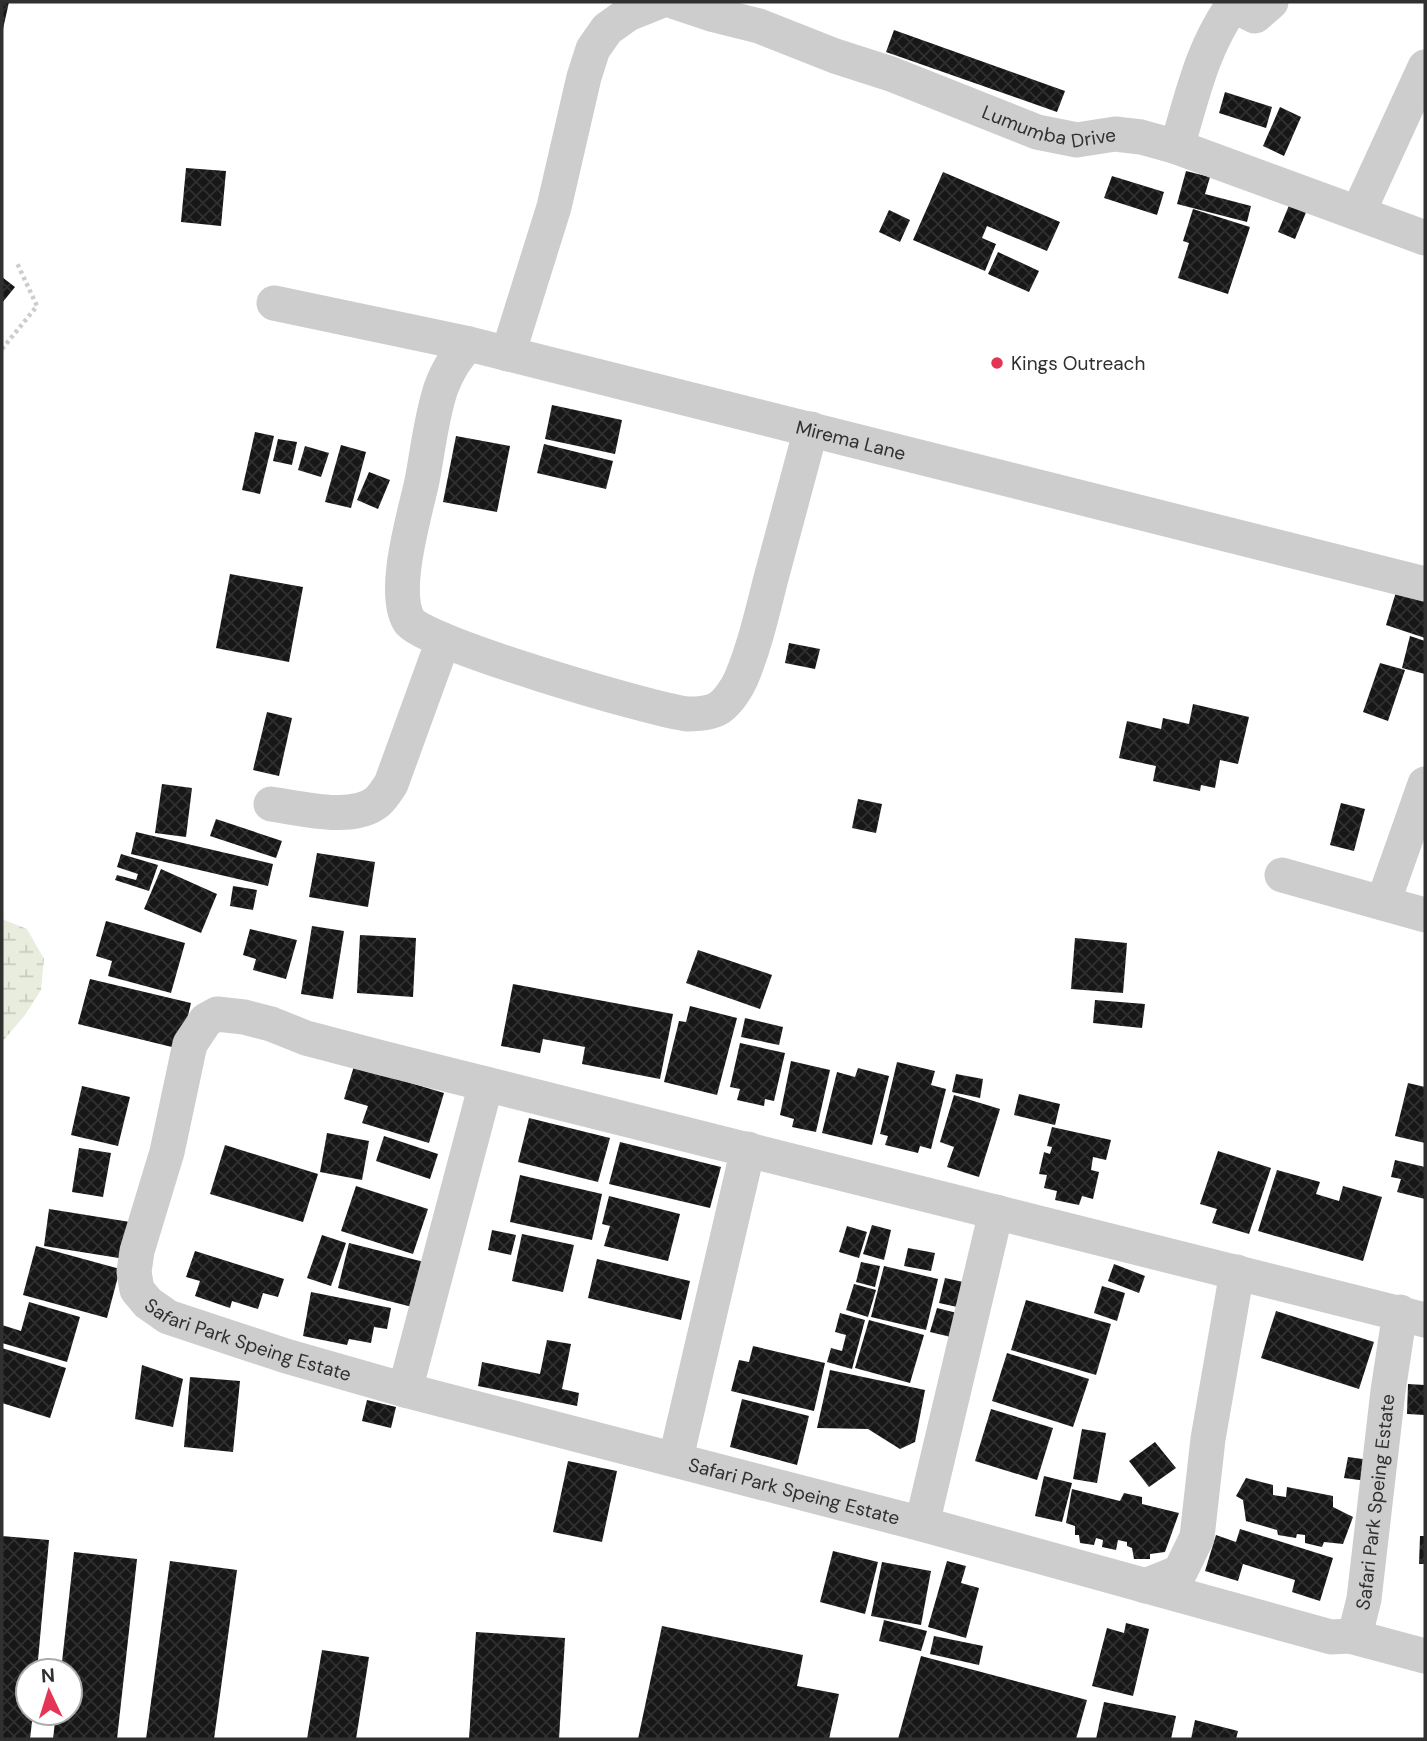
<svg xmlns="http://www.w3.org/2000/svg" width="1427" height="1741" font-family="'DM Sans',sans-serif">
<defs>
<pattern id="wetland-marsh" width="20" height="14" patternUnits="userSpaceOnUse" patternTransform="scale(1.75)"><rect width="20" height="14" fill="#e8edde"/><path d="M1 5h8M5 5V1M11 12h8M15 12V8" fill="none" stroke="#c7ccbf"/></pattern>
<pattern id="building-cross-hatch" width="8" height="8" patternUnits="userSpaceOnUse" patternTransform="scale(1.75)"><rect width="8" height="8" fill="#171717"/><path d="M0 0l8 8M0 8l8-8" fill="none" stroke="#303030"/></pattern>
</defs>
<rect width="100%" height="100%" fill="#fff"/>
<path fill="url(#wetland-marsh)" d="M 2,919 L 27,929 L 44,959 L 41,990 L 25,1015 L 2,1042 Z"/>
<g fill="url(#building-cross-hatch)">
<path d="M 2,2 L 9,2 L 3,29 L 2,29 Z"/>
<path d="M 894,30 L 1065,91 L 1057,112 L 886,52 Z"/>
<path d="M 1225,92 L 1272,107 L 1266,128 L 1219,113 Z"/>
<path d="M 1280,107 L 1301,117 L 1284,156 L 1263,146 Z"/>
<path d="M 186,168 L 226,171 L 221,226 L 181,222 Z"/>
<path d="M 1186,171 L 1210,177 L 1205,194 L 1251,206 L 1247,222 L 1177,204 Z"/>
<path d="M 943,172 L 1060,222 L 1047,251 L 987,226 L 982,238 L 996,244 L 985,271 L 913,240 Z"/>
<path d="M 1112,176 L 1164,192 L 1157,215 L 1104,198 Z"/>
<path d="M 1290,203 L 1307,210 L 1295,239 L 1278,232 Z"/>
<path d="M 1193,209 L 1250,227 L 1228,294 L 1178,278 L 1189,243 L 1183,241 Z"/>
<path d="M 889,210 L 910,220 L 900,242 L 879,232 Z"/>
<path d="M 998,252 L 1039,271 L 1029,292 L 988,274 Z"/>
<path d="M 2,277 L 15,287 L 2,303 Z"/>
<path d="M 552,405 L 622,420 L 615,454 L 545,439 Z"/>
<path d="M 255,432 L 274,436 L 260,494 L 242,490 Z"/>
<path d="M 456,436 L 510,446 L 497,512 L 443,502 Z"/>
<path d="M 278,439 L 297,442 L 292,465 L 273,461 Z"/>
<path d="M 544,444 L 613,461 L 606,489 L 537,473 Z"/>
<path d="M 341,445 L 366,452 L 351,508 L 325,502 Z"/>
<path d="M 305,446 L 329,453 L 321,477 L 298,470 Z"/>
<path d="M 369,472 L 390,480 L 378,509 L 357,500 Z"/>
<path d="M 230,574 L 303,587 L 289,662 L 216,648 Z"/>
<path d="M 1396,592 L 1425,601 L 1425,638 L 1386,625 Z"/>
<path d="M 1410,636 L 1425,641 L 1425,674 L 1402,668 Z"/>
<path d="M 789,643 L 820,649 L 815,669 L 785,663 Z"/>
<path d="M 1380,663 L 1405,670 L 1388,721 L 1363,712 Z"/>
<path d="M 1193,704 L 1249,717 L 1238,764 L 1220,760 L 1215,788 L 1201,785 L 1200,791 L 1153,781 L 1156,766 L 1119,758 L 1127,721 L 1161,729 L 1163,718 L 1189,724 Z"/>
<path d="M 267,712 L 292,718 L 279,776 L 253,770 Z"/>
<path d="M 162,784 L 192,788 L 186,837 L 155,833 Z"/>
<path d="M 858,799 L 882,804 L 876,833 L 852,828 Z"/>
<path d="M 1341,803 L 1365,809 L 1354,851 L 1330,845 Z"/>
<path d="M 216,819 L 282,841 L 276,858 L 210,836 Z"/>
<path d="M 136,832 L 273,864 L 268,886 L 131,854 Z"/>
<path d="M 317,853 L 375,862 L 368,907 L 309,897 Z"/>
<path d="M 121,854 L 158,865 L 149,891 L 115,880 L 117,875 L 136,880 L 138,874 L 117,867 Z"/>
<path d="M 161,869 L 217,894 L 201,933 L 144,909 Z"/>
<path d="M 233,886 L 257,890 L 253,910 L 230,906 Z"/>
<path d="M 106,921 L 185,943 L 171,993 L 108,976 L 112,961 L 96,956 Z"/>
<path d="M 312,926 L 344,931 L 333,999 L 301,994 Z"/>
<path d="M 250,929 L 297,940 L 286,979 L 253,970 L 256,959 L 243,955 Z"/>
<path d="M 360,935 L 416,938 L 413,997 L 357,993 Z"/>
<path d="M 1075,938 L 1127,943 L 1123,993 L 1071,989 Z"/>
<path d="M 698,950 L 772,975 L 760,1009 L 686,983 Z"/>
<path d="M 90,979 L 191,1003 L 180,1049 L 78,1024 Z"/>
<path d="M 513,984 L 673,1014 L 660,1079 L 582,1064 L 585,1047 L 543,1039 L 540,1053 L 501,1046 Z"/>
<path d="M 1095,1000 L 1145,1004 L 1142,1028 L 1093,1023 Z"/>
<path d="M 690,1006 L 737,1018 L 717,1095 L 664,1082 L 679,1021 L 686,1022 Z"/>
<path d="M 745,1018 L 783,1027 L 779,1045 L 741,1037 Z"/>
<path d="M 740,1043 L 785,1053 L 774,1101 L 765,1099 L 764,1106 L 737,1100 L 740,1089 L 730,1087 Z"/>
<path d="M 791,1061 L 830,1070 L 816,1132 L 792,1127 L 794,1119 L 780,1115 Z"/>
<path d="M 897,1062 L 935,1071 L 931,1085 L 946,1089 L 931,1149 L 920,1146 L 918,1153 L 885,1145 L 888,1136 L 880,1134 Z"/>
<path d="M 354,1066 L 444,1093 L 429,1143 L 362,1123 L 368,1106 L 344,1099 Z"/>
<path d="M 858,1068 L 889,1076 L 872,1145 L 822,1133 L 837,1072 L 855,1077 Z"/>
<path d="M 956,1074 L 983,1079 L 980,1098 L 952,1092 Z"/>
<path d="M 1408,1083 L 1425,1087 L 1425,1143 L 1395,1136 Z"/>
<path d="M 82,1086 L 130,1097 L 118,1146 L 71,1135 Z"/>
<path d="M 1019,1094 L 1060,1104 L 1055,1125 L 1014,1115 Z"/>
<path d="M 954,1095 L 1000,1109 L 979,1177 L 947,1167 L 954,1147 L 940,1142 Z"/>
<path d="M 529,1118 L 610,1138 L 598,1182 L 518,1162 Z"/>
<path d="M 1052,1127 L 1111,1140 L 1106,1160 L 1093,1157 L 1091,1170 L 1099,1172 L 1093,1199 L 1082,1196 L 1079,1205 L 1055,1200 L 1057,1191 L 1044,1188 L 1047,1175 L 1039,1174 L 1044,1152 L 1050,1154 L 1052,1147 L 1047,1146 Z"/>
<path d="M 327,1133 L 369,1141 L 362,1180 L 320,1172 Z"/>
<path d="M 384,1136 L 438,1154 L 430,1179 L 376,1161 Z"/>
<path d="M 620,1142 L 721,1167 L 710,1208 L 609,1184 Z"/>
<path d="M 225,1145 L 318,1174 L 303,1222 L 210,1194 Z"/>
<path d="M 79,1148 L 111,1153 L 103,1197 L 72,1192 Z"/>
<path d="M 1218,1151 L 1271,1168 L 1249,1234 L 1212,1223 L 1217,1209 L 1200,1204 Z"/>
<path d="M 1395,1160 L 1425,1167 L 1425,1199 L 1397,1192 L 1401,1179 L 1391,1177 Z"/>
<path d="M 1277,1170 L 1320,1182 L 1316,1194 L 1339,1201 L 1343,1186 L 1382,1197 L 1363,1261 L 1258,1231 Z"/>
<path d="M 520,1175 L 602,1194 L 592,1240 L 510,1222 Z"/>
<path d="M 356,1186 L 428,1209 L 413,1254 L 341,1231 Z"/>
<path d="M 609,1196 L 680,1214 L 668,1261 L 604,1246 L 610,1226 L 602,1224 Z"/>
<path d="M 49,1209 L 130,1222 L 125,1259 L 44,1246 Z"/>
<path d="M 872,1225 L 891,1230 L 884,1260 L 863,1254 Z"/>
<path d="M 847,1226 L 867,1232 L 859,1258 L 839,1252 Z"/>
<path d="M 492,1230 L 516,1235 L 511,1255 L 488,1250 Z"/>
<path d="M 522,1234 L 574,1245 L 563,1292 L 512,1281 Z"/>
<path d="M 322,1235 L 346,1243 L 331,1286 L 307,1278 Z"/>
<path d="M 349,1243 L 432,1264 L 420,1309 L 338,1288 Z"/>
<path d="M 36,1246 L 120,1269 L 107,1318 L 23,1295 Z"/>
<path d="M 908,1248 L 935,1253 L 931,1271 L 904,1266 Z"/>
<path d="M 195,1251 L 284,1279 L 278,1297 L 263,1293 L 258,1309 L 232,1301 L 230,1308 L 195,1296 L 200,1281 L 186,1277 Z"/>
<path d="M 597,1259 L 690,1281 L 681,1320 L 588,1298 Z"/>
<path d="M 861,1262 L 880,1266 L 875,1287 L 856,1282 Z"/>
<path d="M 1114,1264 L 1145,1276 L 1139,1293 L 1108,1281 Z"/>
<path d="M 884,1266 L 938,1279 L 926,1330 L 871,1317 Z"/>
<path d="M 945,1278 L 968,1283 L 962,1308 L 939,1303 Z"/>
<path d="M 854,1284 L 876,1290 L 868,1317 L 846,1310 Z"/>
<path d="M 1102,1286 L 1125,1293 L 1117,1321 L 1094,1313 Z"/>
<path d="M 311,1292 L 391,1308 L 387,1329 L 374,1327 L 371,1343 L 349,1339 L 347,1345 L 303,1336 Z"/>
<path d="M 1026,1300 L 1111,1324 L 1096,1375 L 1011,1350 Z"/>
<path d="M 29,1302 L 80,1317 L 67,1362 L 2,1343 L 2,1325 L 21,1331 Z"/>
<path d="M 937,1308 L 961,1314 L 955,1338 L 930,1332 Z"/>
<path d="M 1276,1311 L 1374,1342 L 1359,1389 L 1261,1358 Z"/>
<path d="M 840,1313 L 865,1320 L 852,1369 L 827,1362 L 831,1348 L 842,1351 L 846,1335 L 835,1332 Z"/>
<path d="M 869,1320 L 924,1335 L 910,1383 L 855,1368 Z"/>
<path d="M 547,1340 L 571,1344 L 562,1389 L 579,1393 L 577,1406 L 478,1386 L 482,1362 L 540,1374 Z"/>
<path d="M 753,1346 L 825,1363 L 814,1411 L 731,1391 L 739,1360 L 749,1362 Z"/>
<path d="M 2,1348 L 66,1368 L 50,1418 L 2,1403 Z"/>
<path d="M 1007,1353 L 1089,1379 L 1073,1427 L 992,1401 Z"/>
<path d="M 142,1365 L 183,1379 L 173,1427 L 135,1419 Z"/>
<path d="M 830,1370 L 925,1390 L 915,1442 L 900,1449 L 868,1429 L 817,1428 Z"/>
<path d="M 190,1377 L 240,1381 L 233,1452 L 184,1447 Z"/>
<path d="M 1408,1384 L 1425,1385 L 1425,1415 L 1407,1414 Z"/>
<path d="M 742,1399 L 809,1416 L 797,1465 L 730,1447 Z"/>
<path d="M 367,1400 L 396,1407 L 391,1428 L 362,1421 Z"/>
<path d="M 991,1409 L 1053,1428 L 1037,1480 L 975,1461 Z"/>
<path d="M 1082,1429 L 1106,1433 L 1097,1483 L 1073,1479 Z"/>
<path d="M 1155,1442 L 1176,1468 L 1149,1487 L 1129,1461 Z"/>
<path d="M 1348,1457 L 1370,1460 L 1367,1481 L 1344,1478 Z"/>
<path d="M 568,1461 L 617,1471 L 602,1542 L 553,1532 Z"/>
<path d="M 1044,1476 L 1072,1483 L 1062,1522 L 1035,1516 Z"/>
<path d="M 1246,1478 L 1273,1485 L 1273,1495 L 1286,1497 L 1287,1487 L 1333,1496 L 1333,1507 L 1353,1517 L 1343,1544 L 1324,1542 L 1322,1547 L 1305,1543 L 1305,1535 L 1297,1534 L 1296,1538 L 1278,1535 L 1277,1530 L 1246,1521 L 1243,1500 L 1236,1496 Z"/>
<path d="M 1072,1489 L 1120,1501 L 1124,1493 L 1142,1497 L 1142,1504 L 1179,1513 L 1165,1552 L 1150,1554 L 1150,1559 L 1134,1559 L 1132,1548 L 1127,1546 L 1127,1542 L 1118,1540 L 1116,1550 L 1102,1547 L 1103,1540 L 1096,1538 L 1094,1545 L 1080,1543 L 1079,1535 L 1075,1535 L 1075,1526 L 1066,1523 Z"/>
<path d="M 1240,1529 L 1333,1558 L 1320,1601 L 1292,1592 L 1295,1580 L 1243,1564 L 1238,1581 L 1205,1571 L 1216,1535 L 1236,1542 Z"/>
<path d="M 2,1536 L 49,1540 L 37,1671 L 28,1671 L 28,1713 L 33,1713 L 30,1739 L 2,1739 Z"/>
<path d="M 1420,1536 L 1425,1536 L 1425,1564 L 1419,1564 Z"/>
<path d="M 833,1551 L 878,1562 L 865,1614 L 820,1602 Z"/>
<path d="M 74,1552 L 137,1559 L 117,1739 L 53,1739 L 56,1713 L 70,1713 L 70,1671 L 61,1671 Z"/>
<path d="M 170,1561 L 237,1570 L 214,1739 L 146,1739 Z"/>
<path d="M 947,1561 L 966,1566 L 961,1583 L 979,1588 L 966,1638 L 928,1627 Z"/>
<path d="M 882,1562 L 931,1571 L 921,1625 L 871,1616 Z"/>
<path d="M 884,1620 L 927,1631 L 921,1651 L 879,1641 Z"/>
<path d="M 1126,1623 L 1149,1629 L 1133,1696 L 1092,1686 L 1107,1628 L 1124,1633 Z"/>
<path d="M 662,1626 L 803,1655 L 797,1686 L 839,1694 L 829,1739 L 638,1739 Z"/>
<path d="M 476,1632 L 565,1638 L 559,1739 L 469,1739 Z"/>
<path d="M 934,1636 L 983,1646 L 979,1665 L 930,1654 Z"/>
<path d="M 322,1650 L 369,1657 L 356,1739 L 307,1739 Z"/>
<path d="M 921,1656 L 1087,1700 L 1076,1739 L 898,1739 Z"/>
<path d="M 1104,1702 L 1176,1716 L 1171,1739 L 1096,1739 Z"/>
<path d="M 1195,1720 L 1238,1731 L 1236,1739 L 1191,1739 Z"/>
</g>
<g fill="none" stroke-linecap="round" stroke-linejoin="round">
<path stroke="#cdcdcd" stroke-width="4.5" stroke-dasharray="3.5 3.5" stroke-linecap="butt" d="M 2,349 L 37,306 L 17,263"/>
<g stroke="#cdcdcd" stroke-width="35">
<path id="s1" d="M 675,2 L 711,14 L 759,26 L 835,56 L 891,74 L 1037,132 L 1077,140 L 1115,134 L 1141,137 L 1177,147 L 1425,238"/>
<path d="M 1177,147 C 1192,97 1202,48 1233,5 L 1255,16 L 1271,2"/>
<path d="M 1358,213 L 1425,67"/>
<path id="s2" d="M 274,303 L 469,344 L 1425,584"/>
<path d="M 469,344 C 457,355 447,372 441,388 C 431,418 428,450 422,481 C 415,514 391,591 409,621 C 421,642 655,711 688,714 C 698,714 711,713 719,708 C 728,702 737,688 741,679 C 754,648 762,614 770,582 C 784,531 797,480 811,429"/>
<path d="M 508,354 L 554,207 L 584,77 L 593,49 L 607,29 L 628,14 L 658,2"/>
<path d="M 271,804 C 300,808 353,822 377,802 C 382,798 387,790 391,784 L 443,641"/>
<path d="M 1282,875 L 1425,915"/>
<path d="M 1383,903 L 1425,784"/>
<path id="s3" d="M 1425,1320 L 382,1058 L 306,1038 L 271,1024 L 244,1017 L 217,1014 L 206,1020 L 190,1044 L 167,1152 L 137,1251 L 134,1272 L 137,1290 L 148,1303 L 168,1317 L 286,1356 L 405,1390 L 922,1524 L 1331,1637 L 1350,1636 L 1425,1656"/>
<path d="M 405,1390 L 486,1084"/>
<path d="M 676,1458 L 748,1149"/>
<path d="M 922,1524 L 996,1212"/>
<path d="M 1145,1586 L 1180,1572 L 1197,1537 L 1208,1439 L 1237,1272"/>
<path id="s4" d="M 1350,1636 L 1357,1627 L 1364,1599 L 1388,1391 L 1400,1312"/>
</g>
</g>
<circle fill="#e43556" stroke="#fff" stroke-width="2.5" cx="997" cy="363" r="7"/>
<g text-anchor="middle" stroke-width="7" stroke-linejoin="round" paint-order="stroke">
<g font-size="19" fill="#303030" stroke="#fff">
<text dy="7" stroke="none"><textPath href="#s1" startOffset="396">Lumumba Drive</textPath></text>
<text dy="7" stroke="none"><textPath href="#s2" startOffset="593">Mirema Lane</textPath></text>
<text dy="7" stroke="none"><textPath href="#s3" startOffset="1666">Safari Park Speing Estate</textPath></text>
<text dy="7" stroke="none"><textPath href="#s3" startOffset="2233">Safari Park Speing Estate</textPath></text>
<text dy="7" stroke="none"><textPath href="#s4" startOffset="138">Safari Park Speing Estate</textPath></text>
</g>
<g font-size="19" fill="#303030" stroke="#fff" text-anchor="start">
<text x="1011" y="370">Kings Outreach</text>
</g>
</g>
<rect width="1427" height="1741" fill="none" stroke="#303030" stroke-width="7"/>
<g transform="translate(49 1692) rotate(356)"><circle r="33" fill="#ffffff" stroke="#acacac" stroke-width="2"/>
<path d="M0-5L12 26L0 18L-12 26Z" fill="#e43556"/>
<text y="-10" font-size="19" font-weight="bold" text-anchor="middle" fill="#303030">N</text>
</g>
</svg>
